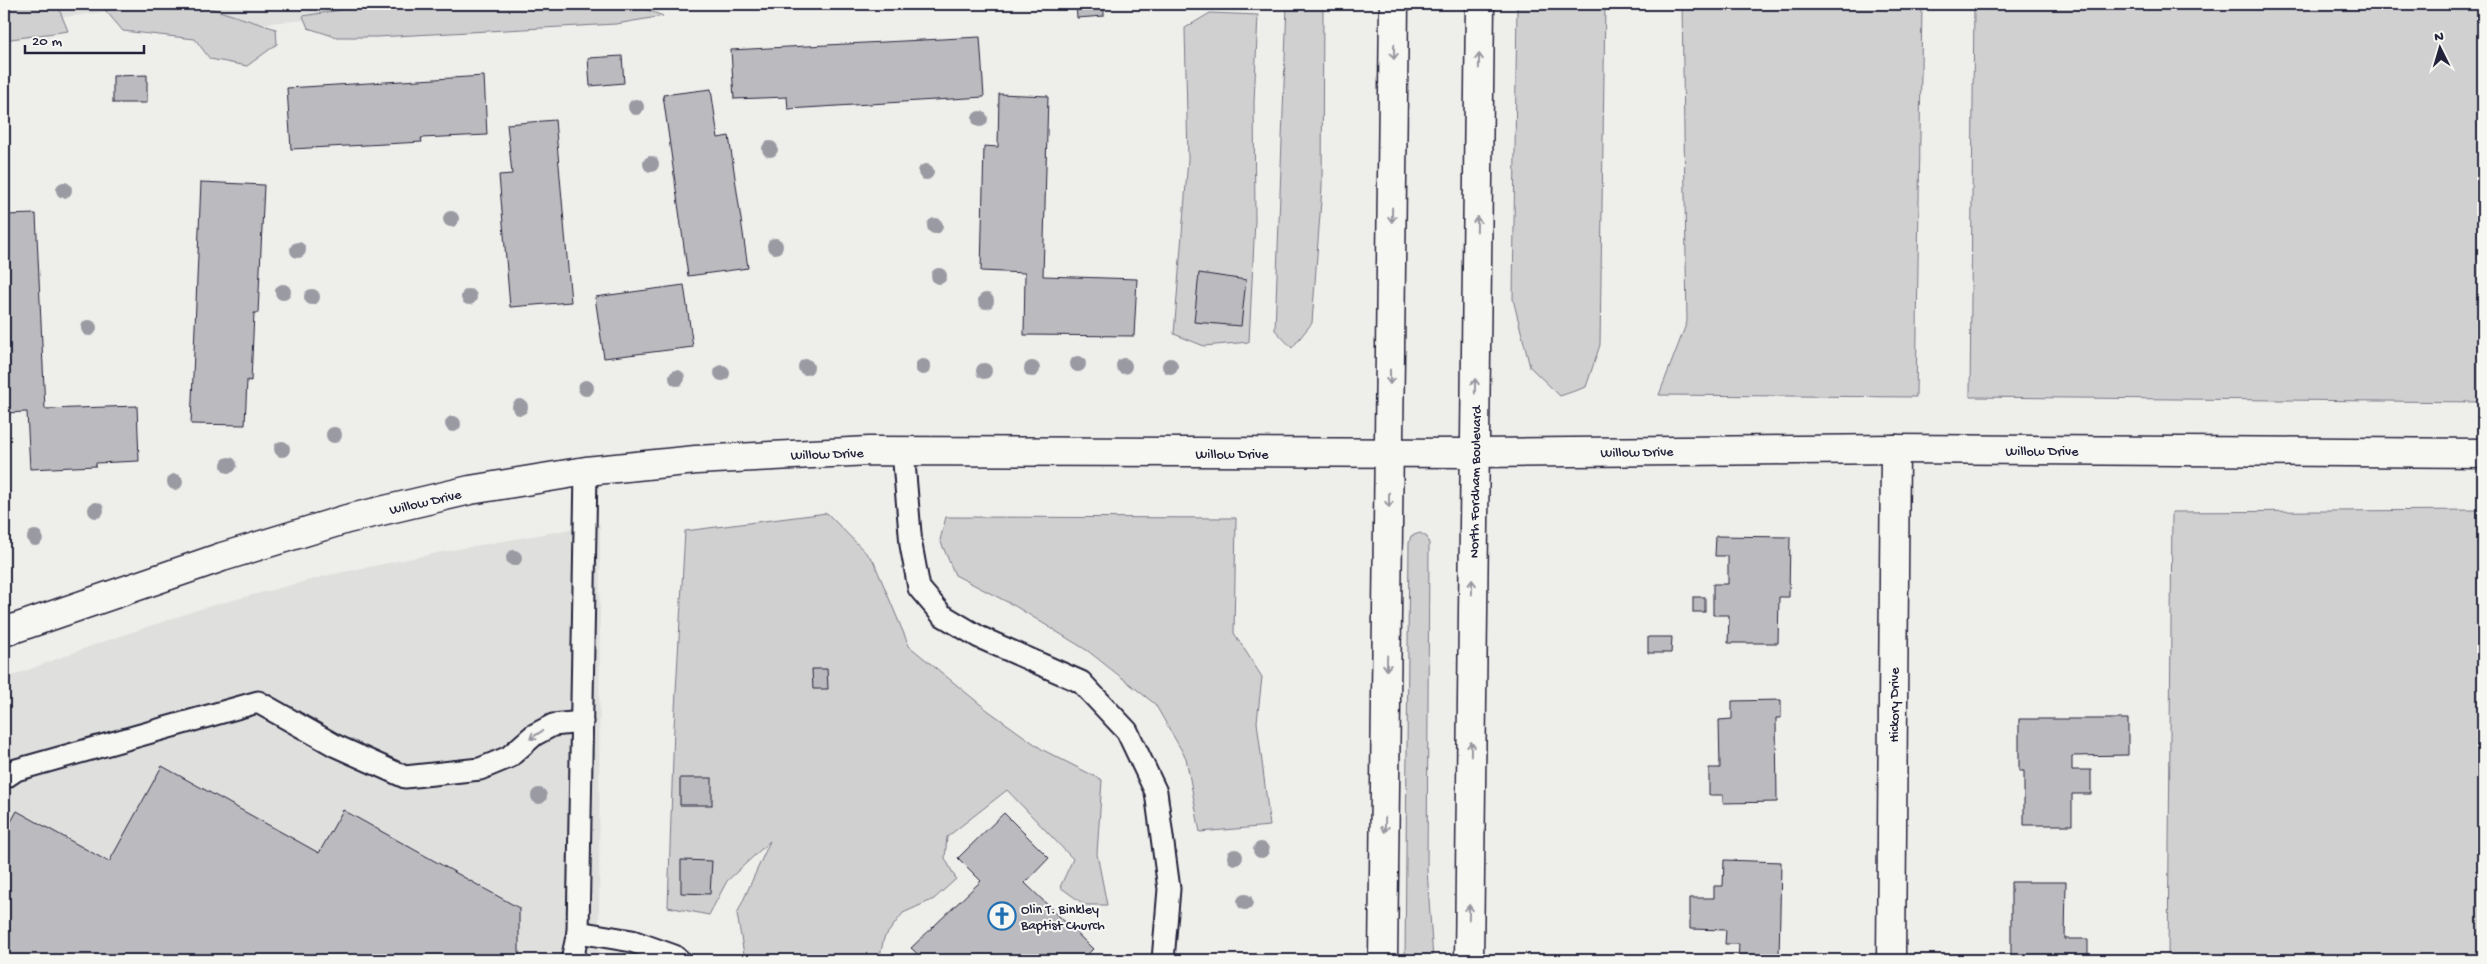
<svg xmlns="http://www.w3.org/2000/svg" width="2487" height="964" font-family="'Gochi Hand',sans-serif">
<rect width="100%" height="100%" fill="#eeeeeb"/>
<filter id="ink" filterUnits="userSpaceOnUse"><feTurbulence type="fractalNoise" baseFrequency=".02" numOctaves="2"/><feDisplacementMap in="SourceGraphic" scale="10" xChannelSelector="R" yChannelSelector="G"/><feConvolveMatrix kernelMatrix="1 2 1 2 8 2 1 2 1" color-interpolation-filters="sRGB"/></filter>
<g filter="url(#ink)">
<g fill="#dfdfde">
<path d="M 4,4 L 173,4 L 4,24 Z"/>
<path d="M 210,4 L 522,4 L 214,27 Z"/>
<path d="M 600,524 L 599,960 L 4,960 L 4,679 L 91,646 L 203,608 L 329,575 L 452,550 Z"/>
</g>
<g fill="#d0d0d1" stroke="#797986">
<path d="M 4,4 L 57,4 L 68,31 L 4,40 Z"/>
<path d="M 100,4 L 197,4 L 276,29 L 277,44 L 247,66 L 210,59 L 195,39 L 123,31 Z"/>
<path d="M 378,4 L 632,4 L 663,16 L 616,24 L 377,37 L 336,37 L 308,28 L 303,16 Z"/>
<path d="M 1287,4 L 1323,4 L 1322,187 L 1312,323 L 1292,348 L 1275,330 Z"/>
<path d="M 1517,4 L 1605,4 L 1600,345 L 1586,387 L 1560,396 L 1530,367 L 1513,299 Z"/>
<path d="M 1682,4 L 1922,4 L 1916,397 L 1659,395 L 1687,322 Z"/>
<path d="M 1974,4 L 2483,4 L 2483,402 L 1970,397 Z"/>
<path d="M 1210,13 L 1258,15 L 1254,102 L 1255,220 L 1249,342 L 1204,346 L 1174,334 L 1188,159 L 1185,28 Z"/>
<path d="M 2483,510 L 2483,960 L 2168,960 L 2172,512 Z"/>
<path d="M 827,513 L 873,560 L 909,646 L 986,709 L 1043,750 L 1102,780 L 1097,854 L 1107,905 L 1085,905 L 1060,887 L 1073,859 L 1007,790 L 947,837 L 945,858 L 956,879 L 934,899 L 903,913 L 884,938 L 879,960 L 745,960 L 737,914 L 770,841 L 727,881 L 709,915 L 668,907 L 674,727 L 685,531 Z"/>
<path d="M 946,517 L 1236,518 L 1234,633 L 1262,677 L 1257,722 L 1270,826 L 1200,832 L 1186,758 L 1155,704 L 1088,651 L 1015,606 L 955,575 L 940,540 Z"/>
<path d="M 1420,533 L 1427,537 L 1429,544 L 1427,869 L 1433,960 L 1405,960 L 1409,543 L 1411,536 Z"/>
</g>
<g fill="#bbbbbf" stroke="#22223b">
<path d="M 1076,4 L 1104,4 L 1104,16 L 1077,18 Z"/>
<path d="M 980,37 L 984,97 L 788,109 L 787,97 L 734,99 L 731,50 Z"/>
<path d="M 622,56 L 624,83 L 590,86 L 588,58 Z"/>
<path d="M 147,75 L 147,103 L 113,103 L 113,76 Z"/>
<path d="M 484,76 L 487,135 L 421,138 L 422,142 L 291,149 L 287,88 Z"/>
<path d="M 711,89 L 718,138 L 729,136 L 748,268 L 688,276 L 663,95 Z"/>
<path d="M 999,94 L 1048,96 L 1043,276 L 1137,279 L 1134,336 L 1024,335 L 1025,273 L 981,271 L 984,146 L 998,147 Z"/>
<path d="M 555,120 L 571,302 L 510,307 L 499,175 L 512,174 L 507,124 Z"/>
<path d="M 201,182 L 264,185 L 258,313 L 254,313 L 251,381 L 247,380 L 245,425 L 191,424 Z"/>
<path d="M 36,214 L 45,409 L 137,406 L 139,461 L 96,463 L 96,466 L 30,469 L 27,412 L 4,413 L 4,215 Z"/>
<path d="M 1199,273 L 1246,280 L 1241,326 L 1194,322 Z"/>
<path d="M 684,285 L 693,347 L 604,358 L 595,297 Z"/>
<path d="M 1716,536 L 1790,537 L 1789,597 L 1779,597 L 1778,643 L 1728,643 L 1729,615 L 1713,615 L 1713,584 L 1728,584 L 1728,556 L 1715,556 Z"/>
<rect x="1693" y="597" width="12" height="15"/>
<path d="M 1648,637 L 1672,637 L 1671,653 L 1648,653 Z"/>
<path d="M 812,669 L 827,669 L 828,689 L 813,689 Z"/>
<path d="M 1781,700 L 1781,718 L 1776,718 L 1777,802 L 1723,803 L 1723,795 L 1709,795 L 1709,768 L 1720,768 L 1719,720 L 1732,719 L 1732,701 Z"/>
<path d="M 2019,719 L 2128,719 L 2128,755 L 2072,756 L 2072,770 L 2091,770 L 2091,794 L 2072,794 L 2072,825 L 2024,825 L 2024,771 L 2019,771 Z"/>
<path d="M 162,766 L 319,853 L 343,810 L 519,908 L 519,960 L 4,960 L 4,834 L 17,811 L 109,862 Z"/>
<rect x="680" y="778" width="32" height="27"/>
<path d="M 1004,813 L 1049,858 L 1025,883 L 1093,949 L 1082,960 L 924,960 L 911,948 L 981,881 L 958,858 Z"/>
<path d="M 681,860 L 712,861 L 710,894 L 681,893 Z"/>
<path d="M 1724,860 L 1781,862 L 1779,960 L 1738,960 L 1739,944 L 1725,944 L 1726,930 L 1690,929 L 1690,898 L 1714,898 L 1714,886 L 1723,886 Z"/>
<path d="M 2011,882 L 2066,882 L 2065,939 L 2088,939 L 2088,960 L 2011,960 Z"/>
</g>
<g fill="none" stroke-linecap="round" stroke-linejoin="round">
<g stroke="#22223b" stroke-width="25">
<g id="lane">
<path d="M 903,451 L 911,545 L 919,588 L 942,615 L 979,637 L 1081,682 L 1127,731 L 1156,792 L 1169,889 L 1163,960"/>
<path d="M 4,778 L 16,770 L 258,702 L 336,746 L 405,777 L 480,769 L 509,757 L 534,735 L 553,725 L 582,722"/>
<path d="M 578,932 L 632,941 L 674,956 L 679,960"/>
<path d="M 572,960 L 578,932 L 586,471"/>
</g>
</g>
<g stroke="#22223b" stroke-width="31">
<g id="street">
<path d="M 1474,453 L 1895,449 L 2483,453"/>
<path d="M 1891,960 L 1895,449"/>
</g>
</g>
<g stroke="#22223b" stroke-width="31">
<path id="secondary" d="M 4,632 L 222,557 L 347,519 L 470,490 L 586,471 L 696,460 L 869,451 L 1474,453"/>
</g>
<g stroke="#22223b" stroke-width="31">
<g id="highway">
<path d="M 1383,960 L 1394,4"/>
<path d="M 1469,960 L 1480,4"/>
</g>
</g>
<use href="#lane" stroke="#f6f6f2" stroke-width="21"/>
<use href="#street" stroke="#f6f6f2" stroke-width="28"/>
<use href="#secondary" stroke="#f6f6f2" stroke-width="28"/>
<use href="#highway" stroke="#f6f6f2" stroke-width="28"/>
</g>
<g fill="#9a9aa3">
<circle cx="636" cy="107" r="8"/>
<circle cx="980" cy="119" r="8"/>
<circle cx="770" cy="149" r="8"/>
<circle cx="651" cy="164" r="8"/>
<circle cx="926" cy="172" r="8"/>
<circle cx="64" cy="190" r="8"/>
<circle cx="451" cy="219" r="8"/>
<circle cx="935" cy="226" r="8"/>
<circle cx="775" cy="246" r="8"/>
<circle cx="298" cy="250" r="8"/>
<circle cx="939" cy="276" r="8"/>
<circle cx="283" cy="292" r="8"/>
<circle cx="312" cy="297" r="8"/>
<circle cx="469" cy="297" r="8"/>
<circle cx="986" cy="301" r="8"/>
<circle cx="89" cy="328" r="8"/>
<circle cx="1078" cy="364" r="8"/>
<circle cx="1124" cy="366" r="8"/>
<circle cx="1170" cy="366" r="8"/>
<circle cx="806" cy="367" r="8"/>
<circle cx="923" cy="367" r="8"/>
<circle cx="1032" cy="369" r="8"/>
<circle cx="984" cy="371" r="8"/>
<circle cx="722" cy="373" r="8"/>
<circle cx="677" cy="378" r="8"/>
<circle cx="586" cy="388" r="8"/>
<circle cx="520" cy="407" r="8"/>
<circle cx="453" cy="424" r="8"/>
<circle cx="334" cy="435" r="8"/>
<circle cx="282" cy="449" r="8"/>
<circle cx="229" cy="465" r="8"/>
<circle cx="175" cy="482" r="8"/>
<circle cx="96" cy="510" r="8"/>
<circle cx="35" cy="538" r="8"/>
<circle cx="514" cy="558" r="8"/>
<circle cx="539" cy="796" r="8"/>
<circle cx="1261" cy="850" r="8"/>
<circle cx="1235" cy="857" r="8"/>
<circle cx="1245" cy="902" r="8"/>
</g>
<defs><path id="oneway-shaft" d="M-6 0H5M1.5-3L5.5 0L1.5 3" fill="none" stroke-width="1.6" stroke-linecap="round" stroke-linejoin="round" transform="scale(1.25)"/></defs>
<g stroke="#9797a0">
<use href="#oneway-shaft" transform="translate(1394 52) rotate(91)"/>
<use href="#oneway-shaft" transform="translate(1479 61) rotate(-89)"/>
<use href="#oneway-shaft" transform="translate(1392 215) rotate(91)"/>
<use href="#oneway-shaft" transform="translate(1477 224) rotate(-89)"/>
<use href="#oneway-shaft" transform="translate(1390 377) rotate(90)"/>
<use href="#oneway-shaft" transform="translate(1475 386) rotate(-89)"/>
<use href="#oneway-shaft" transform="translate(1389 500) rotate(90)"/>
<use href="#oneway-shaft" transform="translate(1472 587) rotate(-89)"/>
<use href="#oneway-shaft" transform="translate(1387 663) rotate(91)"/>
<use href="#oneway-shaft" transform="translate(536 735) rotate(147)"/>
<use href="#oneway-shaft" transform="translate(1471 749) rotate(-89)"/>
<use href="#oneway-shaft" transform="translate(1385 825) rotate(91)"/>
<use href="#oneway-shaft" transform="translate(1469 912) rotate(-89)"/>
</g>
</g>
<defs>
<g id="church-ring" transform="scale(1.4375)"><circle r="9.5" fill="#f6f6f2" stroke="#1f6fb2" stroke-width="1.5"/><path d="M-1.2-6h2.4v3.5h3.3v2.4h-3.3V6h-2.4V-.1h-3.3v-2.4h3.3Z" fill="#1f6fb2"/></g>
</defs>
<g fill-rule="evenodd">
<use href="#church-ring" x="1002" y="916"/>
</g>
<g text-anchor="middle" stroke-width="4" stroke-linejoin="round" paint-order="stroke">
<g font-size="14" fill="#22223b" stroke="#f6f6f2">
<text x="2042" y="455">Willow Drive</text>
<text transform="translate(1637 451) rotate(-1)" y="5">Willow Drive</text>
<text transform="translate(827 453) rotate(-2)" y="5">Willow Drive</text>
<text x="1232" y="458">Willow Drive</text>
<text transform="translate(1474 482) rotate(-89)" y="5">North Fordham Boulevard</text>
<text transform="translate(425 501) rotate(-13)" y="5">Willow Drive</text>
<text transform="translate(1893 705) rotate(-90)" y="5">Hickory Drive</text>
</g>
<g font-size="14" fill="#22223b" stroke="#f6f6f2" text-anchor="start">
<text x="1021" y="913">Olin T. Binkley<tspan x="1021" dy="16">Baptist Church</tspan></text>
</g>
</g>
<rect width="2487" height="964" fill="none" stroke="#f6f6f2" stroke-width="20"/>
<rect x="10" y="10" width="2467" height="944" fill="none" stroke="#22223b" stroke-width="2" filter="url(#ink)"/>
<g transform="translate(2440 48) rotate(355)" stroke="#f6f6f2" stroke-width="4" paint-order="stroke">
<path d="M0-4L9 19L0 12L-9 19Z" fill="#22223b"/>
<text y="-8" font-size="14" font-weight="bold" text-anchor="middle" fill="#22223b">N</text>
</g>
<path d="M25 45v8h119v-8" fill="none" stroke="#22223b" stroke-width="2.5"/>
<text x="32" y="45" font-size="15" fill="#22223b" stroke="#f6f6f2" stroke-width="4" paint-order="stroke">20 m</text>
</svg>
